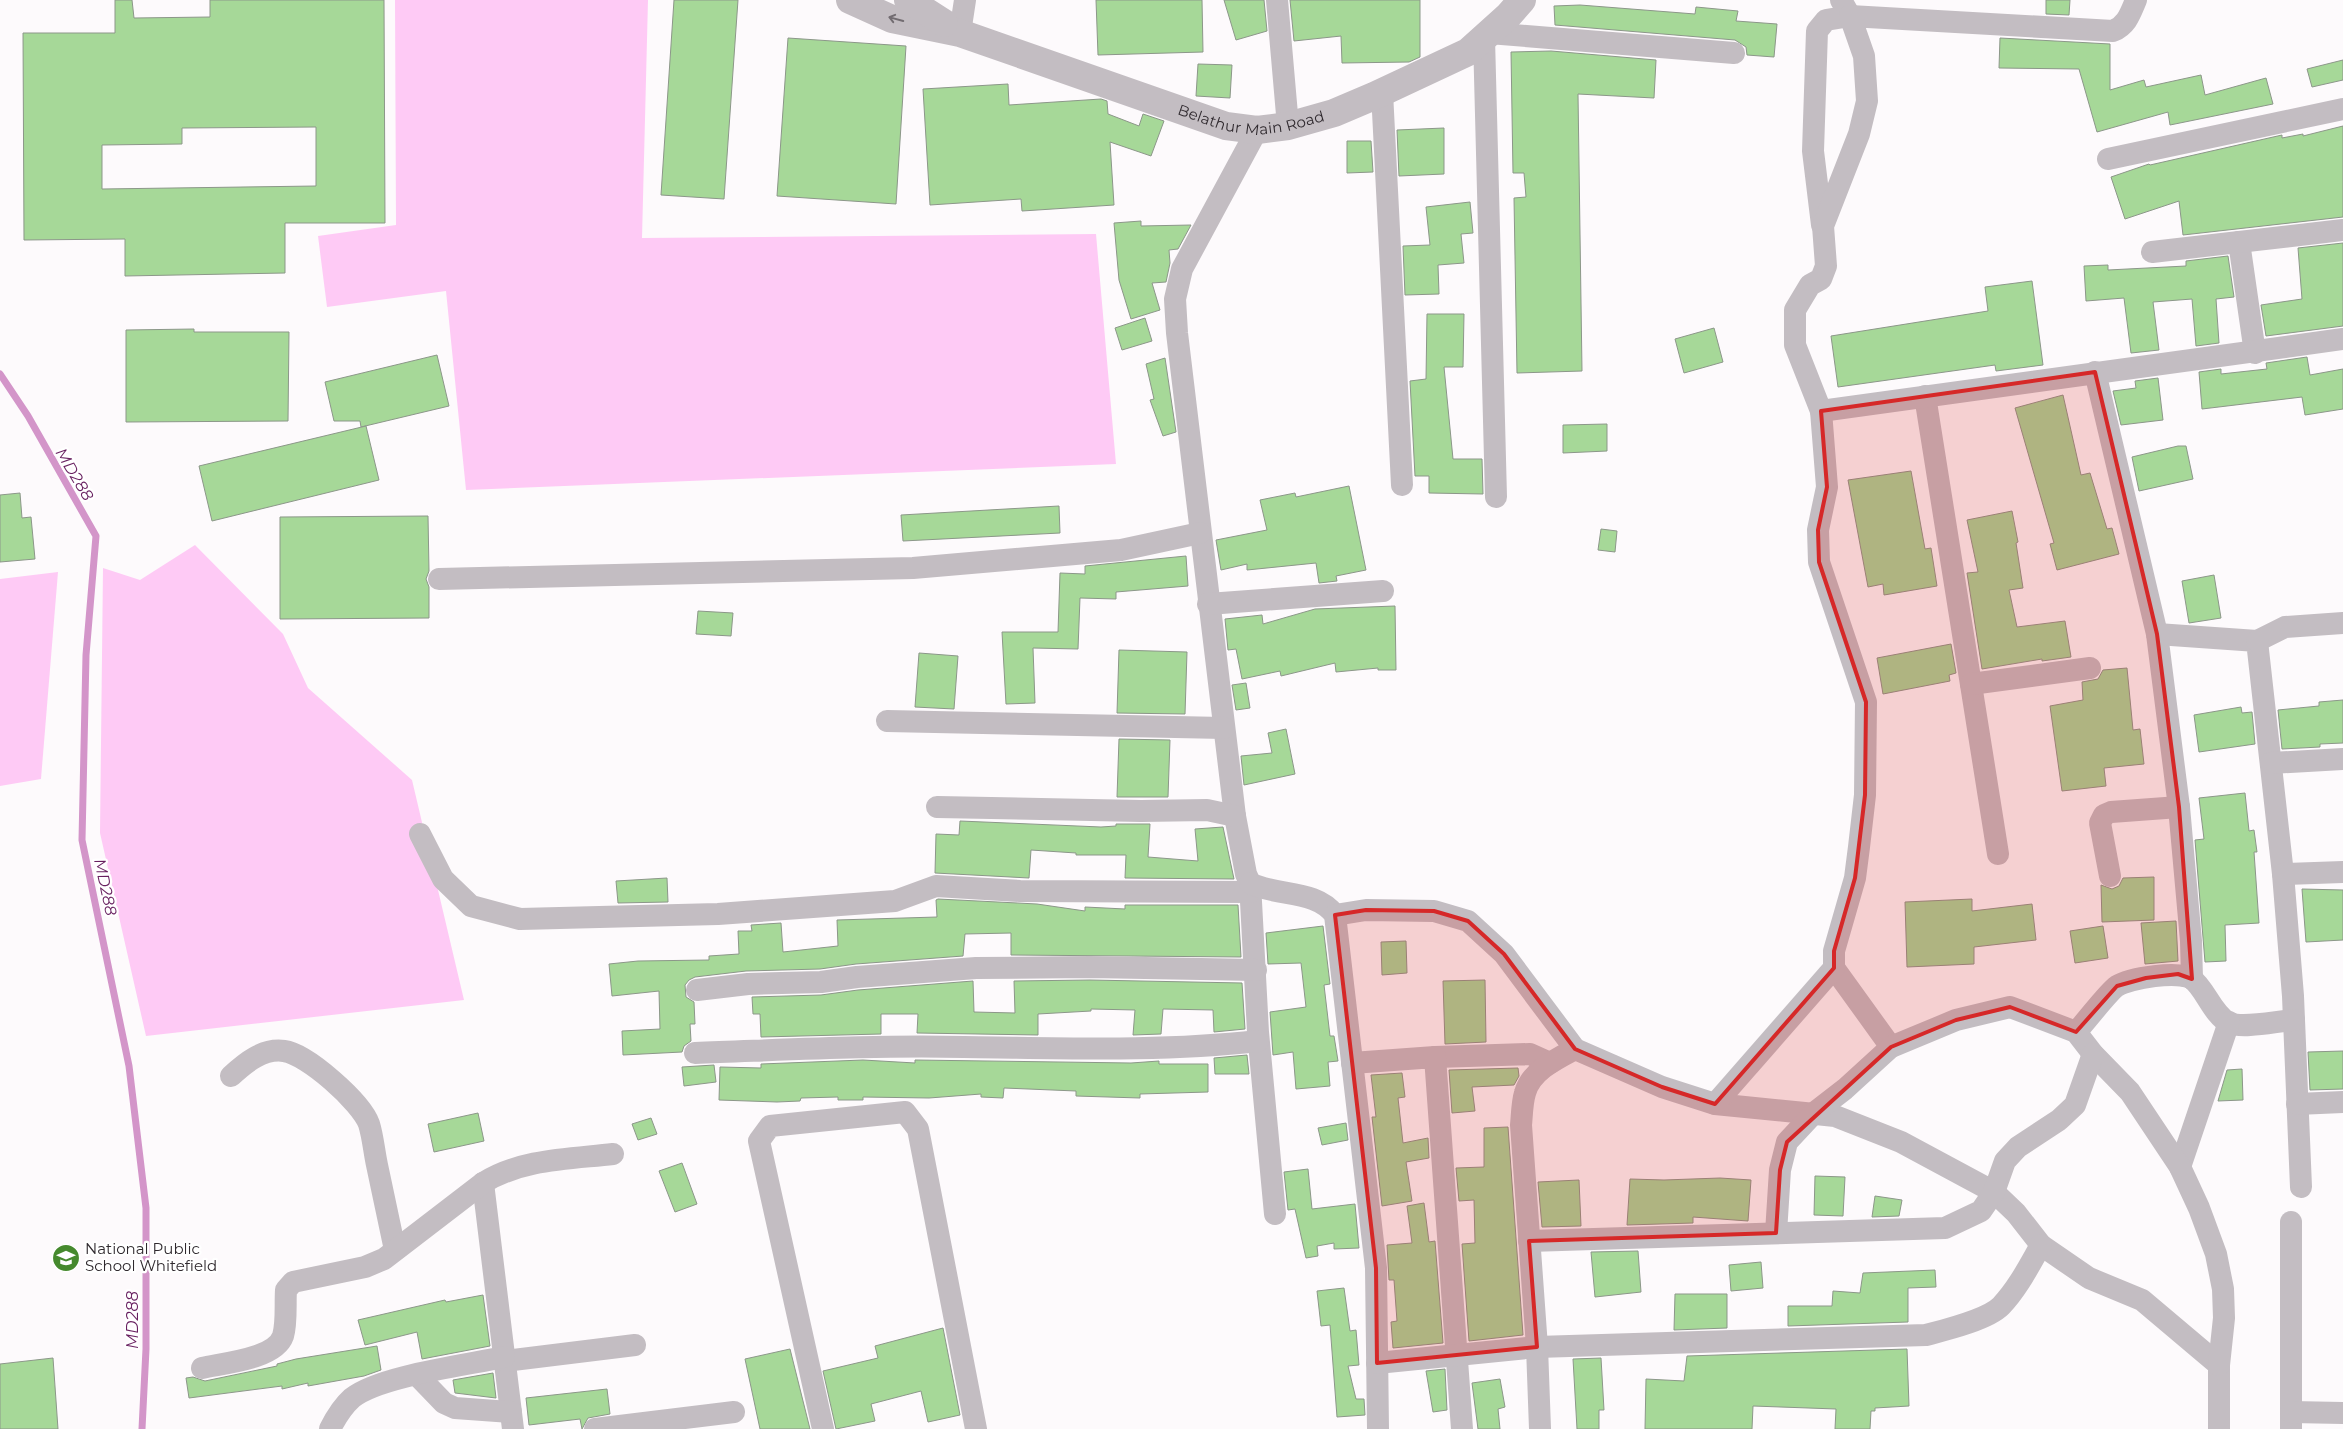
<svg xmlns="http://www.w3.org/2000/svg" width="2343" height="1429" font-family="Montserrat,sans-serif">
<rect width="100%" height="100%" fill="#fdfafc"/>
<g fill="#fecaf5">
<path d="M 395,0 L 648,0 L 642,238 L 1096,234 L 1116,464 L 466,490 L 446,291 L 327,307 L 318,236 L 396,225 Z"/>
<path d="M 195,545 L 283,634 L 308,688 L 412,780 L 464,1000 L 146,1036 L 100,833 L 103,568 L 140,580 Z"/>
<path d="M 58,572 L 41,779 L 0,786 L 0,579 Z"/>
</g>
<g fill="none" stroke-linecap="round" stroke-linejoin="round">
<path stroke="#d395c9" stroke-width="7" d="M 0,374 L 28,416 L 96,536 L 86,655 L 82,840 L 129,1066 L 146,1208 L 146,1349 L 142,1429"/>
</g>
<g fill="#a6d898" stroke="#8c9789" fill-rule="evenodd">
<path d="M 115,0 L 132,0 L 134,18 L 210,17 L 210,0 L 384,0 L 385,223 L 285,223 L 285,273 L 125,276 L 125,239 L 24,240 L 23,33 L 115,33 ZM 316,127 L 316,186 L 102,189 L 102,145 L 182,144 L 182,128 Z"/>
<path d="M 674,0 L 738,0 L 724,199 L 661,195 Z"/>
<path d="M 1096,0 L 1202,0 L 1203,52 L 1098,55 Z"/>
<path d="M 1224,0 L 1264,0 L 1267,31 L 1236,40 Z"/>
<path d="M 1290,0 L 1420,0 L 1420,57 L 1409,62 L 1342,63 L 1341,36 L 1294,41 Z"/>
<path d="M 2046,0 L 2070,0 L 2069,15 L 2046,14 Z"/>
<path d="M 1580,5 L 1695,14 L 1696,7 L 1738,11 L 1736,21 L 1777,24 L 1774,57 L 1747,55 L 1746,47 L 1735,40 L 1555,25 L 1554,6 Z"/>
<path d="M 788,38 L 906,46 L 896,204 L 777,196 Z"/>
<path d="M 2000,38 L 2110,44 L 2110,90 L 2144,80 L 2146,87 L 2201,75 L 2205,95 L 2266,78 L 2273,104 L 2170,125 L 2168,112 L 2097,132 L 2079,69 L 1999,68 Z"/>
<path d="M 1551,51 L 1656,60 L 1654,98 L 1578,94 L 1582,371 L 1517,373 L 1514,198 L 1526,197 L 1524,173 L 1513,173 L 1511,52 Z"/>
<path d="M 2343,60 L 2343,80 L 2312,87 L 2307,69 Z"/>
<path d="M 1198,64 L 1232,65 L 1230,98 L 1196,96 Z"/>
<path d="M 1008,84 L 1009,105 L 1101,99 L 1107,101 L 1108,114 L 1139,126 L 1143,114 L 1164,121 L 1151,156 L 1110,142 L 1114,205 L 1022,211 L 1021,199 L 930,205 L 923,89 Z"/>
<path d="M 2343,126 L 2343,217 L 2183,235 L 2179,201 L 2125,219 L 2111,177 L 2149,164 L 2150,165 L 2282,135 L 2282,138 L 2303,134 L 2303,136 Z"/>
<path d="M 1444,128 L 1444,174 L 1399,176 L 1397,130 Z"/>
<path d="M 1347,141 L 1371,141 L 1373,172 L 1347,173 Z"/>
<path d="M 1470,202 L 1473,233 L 1461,234 L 1464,263 L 1438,265 L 1439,294 L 1405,295 L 1403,246 L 1430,245 L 1426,207 Z"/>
<path d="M 1141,221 L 1141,226 L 1191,225 L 1178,249 L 1169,250 L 1170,263 L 1166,282 L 1152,283 L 1160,310 L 1131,319 L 1119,280 L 1114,223 Z"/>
<path d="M 2343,243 L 2343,326 L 2266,336 L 2261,305 L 2302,299 L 2298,248 Z"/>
<path d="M 2228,256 L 2234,297 L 2216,299 L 2219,343 L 2196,346 L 2192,299 L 2153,302 L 2159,350 L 2131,353 L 2124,298 L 2086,301 L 2084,266 L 2108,265 L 2108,270 L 2186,266 L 2186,261 Z"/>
<path d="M 2032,281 L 2043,365 L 1996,371 L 1995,365 L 1838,387 L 1831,336 L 1988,311 L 1985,287 Z"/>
<path d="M 1427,314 L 1464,314 L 1463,367 L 1444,367 L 1453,459 L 1482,459 L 1483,494 L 1429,493 L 1429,476 L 1415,476 L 1410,381 L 1426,379 Z"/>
<path d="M 1145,318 L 1152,341 L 1122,350 L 1115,328 Z"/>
<path d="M 1714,328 L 1723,362 L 1684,373 L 1675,339 Z"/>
<path d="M 194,329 L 194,332 L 289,332 L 288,421 L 126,422 L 126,330 Z"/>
<path d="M 437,355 L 449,406 L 361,427 L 360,421 L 334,421 L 325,382 Z"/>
<path d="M 2307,357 L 2310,375 L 2343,369 L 2343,409 L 2305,415 L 2302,397 L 2202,409 L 2199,372 L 2221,369 L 2221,374 L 2267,369 L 2266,363 Z"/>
<path d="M 1165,358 L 1176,432 L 1163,436 L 1150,400 L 1154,399 L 1146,364 Z"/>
<path d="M 2158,378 L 2163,420 L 2121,425 L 2113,391 L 2136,388 L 2135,381 Z"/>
<path d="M 2063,395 L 2081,475 L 2090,473 L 2107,529 L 2112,528 L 2119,554 L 2057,570 L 2050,544 L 2054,543 L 2015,408 Z"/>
<path d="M 1607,424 L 1607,451 L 1563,453 L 1563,425 Z"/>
<path d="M 366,426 L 379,480 L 212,521 L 199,466 Z"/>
<path d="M 2178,446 L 2186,446 L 2193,479 L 2139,491 L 2132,457 Z"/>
<path d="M 1911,471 L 1925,549 L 1931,548 L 1937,586 L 1884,595 L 1883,584 L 1868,587 L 1848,480 Z"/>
<path d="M 1349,486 L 1366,570 L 1336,576 L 1337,581 L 1319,583 L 1316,563 L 1247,570 L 1247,564 L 1221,570 L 1216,540 L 1267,530 L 1260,500 L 1295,493 L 1296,497 Z"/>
<path d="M 20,493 L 22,518 L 31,517 L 35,559 L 0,562 L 0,495 Z"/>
<path d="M 1059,506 L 1060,533 L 903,541 L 901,515 Z"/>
<path d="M 2012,511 L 2018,542 L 2016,543 L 2023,588 L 2009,590 L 2017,627 L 2065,621 L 2071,657 L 2042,661 L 2042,659 L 1982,669 L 1967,573 L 1978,572 L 1967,520 Z"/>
<path d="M 428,516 L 429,571 L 426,579 L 429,587 L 429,618 L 280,619 L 280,517 Z"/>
<path d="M 1601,529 L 1617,531 L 1615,552 L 1598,550 Z"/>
<path d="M 1186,556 L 1188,586 L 1116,592 L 1116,599 L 1080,598 L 1078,649 L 1033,648 L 1035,703 L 1006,704 L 1002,632 L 1058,632 L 1060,573 L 1085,574 L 1085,566 Z"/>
<path d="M 2214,575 L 2221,618 L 2189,623 L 2182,581 Z"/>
<path d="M 1395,606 L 1396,670 L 1378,670 L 1378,668 L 1336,672 L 1335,663 L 1281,676 L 1280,671 L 1242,679 L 1236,649 L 1228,650 L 1225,619 L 1262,615 L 1263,624 L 1315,609 Z"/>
<path d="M 698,611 L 733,613 L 731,636 L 696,634 Z"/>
<path d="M 1951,644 L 1956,673 L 1949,675 L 1950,681 L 1883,694 L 1877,658 Z"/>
<path d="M 1119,650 L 1187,652 L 1185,714 L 1117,713 Z"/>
<path d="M 919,653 L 958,656 L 954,709 L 915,707 Z"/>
<path d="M 2127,668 L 2133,730 L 2140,729 L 2144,764 L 2104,768 L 2106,786 L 2062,791 L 2050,706 L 2083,700 L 2082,682 L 2098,679 L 2103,670 Z"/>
<path d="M 1246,683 L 1250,708 L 1236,710 L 1232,685 Z"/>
<path d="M 2343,700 L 2343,743 L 2320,744 L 2320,747 L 2282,749 L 2278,710 L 2319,706 L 2319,702 Z"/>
<path d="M 2241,707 L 2242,713 L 2252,712 L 2255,744 L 2199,752 L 2194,715 Z"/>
<path d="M 1286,729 L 1295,774 L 1244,785 L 1241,756 L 1272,753 L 1268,733 Z"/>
<path d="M 1119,739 L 1170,740 L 1168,797 L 1117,797 Z"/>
<path d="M 2245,793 L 2249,831 L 2254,830 L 2257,852 L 2254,852 L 2259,923 L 2225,925 L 2226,961 L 2205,962 L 2195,840 L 2204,839 L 2199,798 Z"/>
<path d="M 960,821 L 1101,827 L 1116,826 L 1116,824 L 1150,824 L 1148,857 L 1198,861 L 1195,829 L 1223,827 L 1234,879 L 1125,878 L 1126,855 L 1076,855 L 1076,853 L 1031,850 L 1029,878 L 935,873 L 936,834 L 959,835 Z"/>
<path d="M 2154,877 L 2154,920 L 2102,922 L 2101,885 L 2112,889 L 2119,886 L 2123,878 Z"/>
<path d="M 667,878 L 668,902 L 618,903 L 616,881 Z"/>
<path d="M 2302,889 L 2343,890 L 2343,940 L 2306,942 Z"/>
<path d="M 938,899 L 1037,904 L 1085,911 L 1085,907 L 1125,909 L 1125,905 L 1238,905 L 1241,957 L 1011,955 L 1011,933 L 965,934 L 963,956 L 856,964 L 820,969 L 746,971 L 695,977 L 689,980 L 685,985 L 686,997 L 694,1002 L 695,1024 L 690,1024 L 691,1041 L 684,1046 L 682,1052 L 623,1055 L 622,1031 L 660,1029 L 659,991 L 612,996 L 609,964 L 638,961 L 709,960 L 709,956 L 739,954 L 738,931 L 752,931 L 751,925 L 781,923 L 783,952 L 838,946 L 837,920 L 937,917 L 936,900 Z"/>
<path d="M 1972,899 L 1972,911 L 2032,904 L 2036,940 L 1974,947 L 1974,964 L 1907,967 L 1905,902 Z"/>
<path d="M 2176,921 L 2178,961 L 2145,964 L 2141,923 Z"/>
<path d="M 1323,926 L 1330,984 L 1324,985 L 1330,1036 L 1334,1036 L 1338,1061 L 1328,1062 L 1330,1086 L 1296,1089 L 1293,1052 L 1273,1055 L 1270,1012 L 1306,1007 L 1301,963 L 1268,964 L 1266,933 Z"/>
<path d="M 2103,926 L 2108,958 L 2075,963 L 2070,931 Z"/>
<path d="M 1406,941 L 1407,973 L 1382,975 L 1381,942 Z"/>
<path d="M 1090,980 L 1242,983 L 1245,1029 L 1214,1032 L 1213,1010 L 1163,1009 L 1161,1034 L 1133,1035 L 1135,1010 L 1091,1009 L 1091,1011 L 1038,1014 L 1038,1035 L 917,1033 L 918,1014 L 881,1014 L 881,1034 L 761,1037 L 760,1014 L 753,1014 L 752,997 L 821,995 L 858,990 L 973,981 L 974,1012 L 1015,1013 L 1014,981 Z"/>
<path d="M 1485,980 L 1486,1042 L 1445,1044 L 1443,981 Z"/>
<path d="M 2343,1051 L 2343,1089 L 2310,1090 L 2308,1052 Z"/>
<path d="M 1247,1055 L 1249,1074 L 1215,1074 L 1214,1058 Z"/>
<path d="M 863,1060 L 915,1063 L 915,1060 L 1131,1063 L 1159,1061 L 1159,1064 L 1208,1064 L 1208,1092 L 1140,1094 L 1140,1098 L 1076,1096 L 1076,1091 L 1004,1088 L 1003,1098 L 981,1097 L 981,1094 L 929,1098 L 863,1097 L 863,1100 L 838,1100 L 838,1097 L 801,1098 L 800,1101 L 777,1102 L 719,1100 L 720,1067 L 761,1068 L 761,1064 Z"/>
<path d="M 714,1065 L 716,1082 L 684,1086 L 682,1067 Z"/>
<path d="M 1518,1068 L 1519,1076 L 1514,1085 L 1472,1087 L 1475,1111 L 1452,1113 L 1449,1070 Z"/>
<path d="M 2242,1069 L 2243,1100 L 2218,1101 L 2227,1070 Z"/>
<path d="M 1402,1073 L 1405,1097 L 1398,1098 L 1403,1143 L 1428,1138 L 1429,1158 L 1406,1162 L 1412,1201 L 1382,1206 L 1372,1117 L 1376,1117 L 1371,1075 Z"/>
<path d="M 478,1113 L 484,1141 L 434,1152 L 428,1124 Z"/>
<path d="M 651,1118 L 657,1134 L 638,1140 L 632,1124 Z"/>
<path d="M 1346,1123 L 1348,1140 L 1322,1145 L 1318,1128 Z"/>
<path d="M 1508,1127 L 1523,1335 L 1469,1341 L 1462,1244 L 1475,1243 L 1474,1200 L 1459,1201 L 1456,1168 L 1484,1167 L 1484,1128 Z"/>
<path d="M 682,1163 L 697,1204 L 675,1212 L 659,1171 Z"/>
<path d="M 1308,1169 L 1312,1209 L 1355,1204 L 1359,1248 L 1334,1249 L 1334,1243 L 1317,1246 L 1318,1256 L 1306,1258 L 1295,1209 L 1288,1210 L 1284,1172 Z"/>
<path d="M 1815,1176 L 1845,1177 L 1843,1216 L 1814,1215 Z"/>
<path d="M 1720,1178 L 1751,1180 L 1748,1221 L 1693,1217 L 1693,1223 L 1627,1225 L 1630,1179 L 1664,1180 Z"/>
<path d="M 1579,1180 L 1581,1226 L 1542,1227 L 1538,1182 Z"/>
<path d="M 1875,1196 L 1902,1200 L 1899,1216 L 1872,1217 Z"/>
<path d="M 1424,1203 L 1429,1242 L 1435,1241 L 1443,1343 L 1393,1348 L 1391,1322 L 1397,1321 L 1394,1280 L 1389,1280 L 1387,1245 L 1412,1243 L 1407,1206 Z"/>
<path d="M 1638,1251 L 1641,1292 L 1595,1297 L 1591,1252 Z"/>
<path d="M 1761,1262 L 1763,1288 L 1731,1291 L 1729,1265 Z"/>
<path d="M 1935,1270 L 1936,1287 L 1908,1288 L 1908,1322 L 1788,1326 L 1788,1306 L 1832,1306 L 1833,1291 L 1860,1293 L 1863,1273 Z"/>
<path d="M 1344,1288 L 1350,1331 L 1356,1330 L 1359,1365 L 1348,1366 L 1356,1399 L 1364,1399 L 1365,1415 L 1337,1417 L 1330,1325 L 1321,1326 L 1317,1291 Z"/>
<path d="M 1675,1294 L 1727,1294 L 1727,1328 L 1674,1330 Z"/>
<path d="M 483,1295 L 490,1346 L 422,1359 L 417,1332 L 365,1345 L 358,1320 L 445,1300 L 446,1302 Z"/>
<path d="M 943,1328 L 960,1415 L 928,1422 L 921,1391 L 871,1404 L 875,1421 L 836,1429 L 823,1371 L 878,1358 L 875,1346 Z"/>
<path d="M 377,1346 L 381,1370 L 364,1376 L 308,1386 L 308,1383 L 282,1389 L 282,1386 L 189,1398 L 186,1378 L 193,1377 L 205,1381 L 277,1366 L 277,1364 L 296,1359 Z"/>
<path d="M 790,1349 L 810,1429 L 760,1429 L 745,1359 Z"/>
<path d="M 1907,1349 L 1909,1406 L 1875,1408 L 1875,1411 L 1871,1411 L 1870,1429 L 1835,1429 L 1836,1409 L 1753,1406 L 1752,1429 L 1645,1429 L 1646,1379 L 1684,1381 L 1687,1356 Z"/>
<path d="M 53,1358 L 58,1429 L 0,1429 L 0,1364 Z"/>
<path d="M 1601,1358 L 1604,1410 L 1599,1410 L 1599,1429 L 1577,1429 L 1573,1359 Z"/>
<path d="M 1445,1369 L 1447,1410 L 1433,1412 L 1426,1371 Z"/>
<path d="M 493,1373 L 496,1398 L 455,1393 L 453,1380 Z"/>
<path d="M 1500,1379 L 1505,1407 L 1498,1409 L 1500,1429 L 1478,1429 L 1472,1383 Z"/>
<path d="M 607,1389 L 610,1414 L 588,1418 L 582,1429 L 580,1419 L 529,1425 L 526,1398 Z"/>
</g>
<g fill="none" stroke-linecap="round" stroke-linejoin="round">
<g stroke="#c3bdc2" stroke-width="22">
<path d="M 1277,0 L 1288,126"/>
<path d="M 960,33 L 965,0"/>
<path d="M 1489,33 L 1734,53"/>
<path d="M 1484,38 L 1496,497"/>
<path d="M 1382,92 L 1402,485"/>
<path d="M 1257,130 L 1182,269 L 1175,299 L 1177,333 L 1235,816 L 1246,874 L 1250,883 L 1258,1032 L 1275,1214"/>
<path d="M 2108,159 L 2343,109"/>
<path d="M 1822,225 L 1813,151 L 1817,31 L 1826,20 L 1850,16 L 1841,0"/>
<path d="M 2239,242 L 2255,353"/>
<path d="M 2152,252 L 2343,230"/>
<path d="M 2095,372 L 2157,634 L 2179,807 L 2191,941 L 2192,979"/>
<path d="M 1925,396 L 1998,854"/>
<path d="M 1821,411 L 2343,339"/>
<path d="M 439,579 L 913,568 L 1121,550 L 1200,533"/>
<path d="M 1208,604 L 1383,591"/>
<path d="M 2157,634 L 2257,641 L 2283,874 L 2293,996 L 2301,1187"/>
<path d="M 2257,641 L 2285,627 L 2343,623"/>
<path d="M 1971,684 L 2090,668"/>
<path d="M 887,721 L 1224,728"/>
<path d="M 2271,763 L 2343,759"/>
<path d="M 937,807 L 1141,811 L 1207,810 L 1235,816"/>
<path d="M 420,834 L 443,879 L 471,906 L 520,919 L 718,914 L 895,901 L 936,886 L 1020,891 L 1250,892"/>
<path d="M 2283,874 L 2343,872"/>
<path d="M 2110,876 L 2100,823 L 2104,815 L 2111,812 L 2179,807"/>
<path d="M 1250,883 C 1277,897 1316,889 1335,915 L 1376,1268 L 1378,1429"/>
<path d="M 1335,915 L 1366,910 L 1434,911 L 1468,921 L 1504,954 L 1575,1049 L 1662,1087 L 1715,1104 L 1835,1116 L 1901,1142 L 1994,1192 L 2016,1213 L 2041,1245 L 2089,1278 L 2142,1300 L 2219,1365 L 2219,1429"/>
<path d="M 697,990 L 748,984 L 821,982 L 857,977 L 976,968 L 1090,967 L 1256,970"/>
<path d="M 2076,1032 C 2086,1022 2107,993 2117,986 C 2129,978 2180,970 2192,979 C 2205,988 2212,1014 2229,1023 C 2244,1029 2277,1021 2294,1020"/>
<path d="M 1891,1047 L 1834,968 L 1834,951 L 1855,878 L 1859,847 L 1865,795 L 1866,702 L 1819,562 L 1818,530 L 1827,487 L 1821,411 L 1795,345 L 1795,310 L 1810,285 L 1821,279 L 1826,266 L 1823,226 L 1859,134 L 1867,101 L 1864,56 L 1850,16 L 2113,31 C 2127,25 2130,14 2136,0"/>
<path d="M 695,1053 C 784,1050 874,1045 964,1047 C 1062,1048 1160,1052 1258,1041"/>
<path d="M 1435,1057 L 1530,1054 L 1550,1063"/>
<path d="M 1352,1063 L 1435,1057 L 1462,1429"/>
<path d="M 231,1076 C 245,1063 263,1048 284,1051 C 307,1054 361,1102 369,1124 C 373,1137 374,1151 377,1165 C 383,1193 389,1222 395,1250"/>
<path d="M 1715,1104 L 1834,968"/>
<path d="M 2297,1104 L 2343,1102"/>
<path d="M 2180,1167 L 2229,1022"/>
<path d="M 483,1183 L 513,1429"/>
<path d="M 2291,1222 L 2291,1429"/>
<path d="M 1776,1233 L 1780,1170 L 1787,1142 L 1814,1113 L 1845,1089 L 1891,1047 L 1956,1020 L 2010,1007 L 2076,1032 L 2093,1054 L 2130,1092 L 2180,1167 L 2199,1208 L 2216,1254 L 2223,1289 L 2224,1318 L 2219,1365"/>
<path d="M 1529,1241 L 1945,1228 L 1981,1211 L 1994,1192 L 2005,1161 L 2018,1147 L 2059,1120 L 2075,1105 L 2093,1054"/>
<path d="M 505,1361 L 635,1345"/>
<path d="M 1377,1363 L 1537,1347 L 1926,1335 C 1945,1330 1987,1320 2001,1306 C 2018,1288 2029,1266 2041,1245"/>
<path d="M 202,1368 C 224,1363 275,1359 283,1336 C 287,1323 285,1304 286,1290 L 293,1282 L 365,1267 L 384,1259 L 483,1183 C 521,1159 569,1159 613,1154"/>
<path d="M 417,1375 L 444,1403 L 455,1408 L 511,1412"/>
<path d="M 2291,1412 L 2343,1413"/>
<path d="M 330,1429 C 336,1417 342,1407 352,1398 C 379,1376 467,1365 504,1357"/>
<path d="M 595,1429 L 734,1412"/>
<path d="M 823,1429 L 759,1141 L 770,1126 L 905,1112 L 918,1129 L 976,1429"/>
<path d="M 1540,1429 L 1537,1347 L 1521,1125 C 1522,1115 1522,1103 1525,1093 C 1531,1071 1556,1059 1575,1049"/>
</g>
<g stroke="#c3bdc2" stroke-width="28">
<path id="s1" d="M 850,0 L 892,19 L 960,33 L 1226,126 L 1257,130 L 1288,126 L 1334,113 L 1374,96 L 1468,52 L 1508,16 L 1522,0"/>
<path d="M 908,0 L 944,23"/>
</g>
</g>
<defs><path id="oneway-shaft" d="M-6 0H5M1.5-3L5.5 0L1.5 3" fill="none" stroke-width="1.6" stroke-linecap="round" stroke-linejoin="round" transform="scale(1.25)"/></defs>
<use stroke="#726c71" href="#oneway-shaft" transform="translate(896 19) rotate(-165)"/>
<path fill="#d62828" fill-opacity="0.2" stroke="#d62828" stroke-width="4" stroke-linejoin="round" d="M 2095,372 L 2157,634 L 2179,807 L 2192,979 L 2178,974 L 2146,978 L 2117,986 L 2076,1032 L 2010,1007 L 1956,1020 L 1891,1047 L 1787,1142 L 1780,1170 L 1776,1233 L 1529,1241 L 1537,1347 L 1377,1363 L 1376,1268 L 1335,915 L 1366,910 L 1434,911 L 1468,921 L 1504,954 L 1575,1049 L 1662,1087 L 1715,1104 L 1834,968 L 1834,951 L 1855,878 L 1865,795 L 1866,702 L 1819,562 L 1818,530 L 1827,487 L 1821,411 Z"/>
<defs>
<g id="school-disc" transform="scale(1.4375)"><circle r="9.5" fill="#45892d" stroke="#fff"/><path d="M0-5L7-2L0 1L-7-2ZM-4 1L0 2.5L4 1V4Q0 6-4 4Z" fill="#fff"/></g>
</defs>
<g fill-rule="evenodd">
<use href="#school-disc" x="66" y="1258"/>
</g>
<g text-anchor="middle" stroke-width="4.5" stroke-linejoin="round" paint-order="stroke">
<g font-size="15" fill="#2f292e" stroke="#fff">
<text dy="5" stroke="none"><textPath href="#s1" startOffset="422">Belathur Main Road</textPath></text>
</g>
<g font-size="15" fill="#2f292e" stroke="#fff" text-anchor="start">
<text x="85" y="1254">National Public<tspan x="85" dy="17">School Whitefield</tspan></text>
</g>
<g font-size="16" font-style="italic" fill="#671f5f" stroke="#fff">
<text transform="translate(75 474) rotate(59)" y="6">MD288</text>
<text transform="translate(106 887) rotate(78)" y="6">MD288</text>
<text transform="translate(132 1320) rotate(-90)" y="6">MD288</text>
</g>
</g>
</svg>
